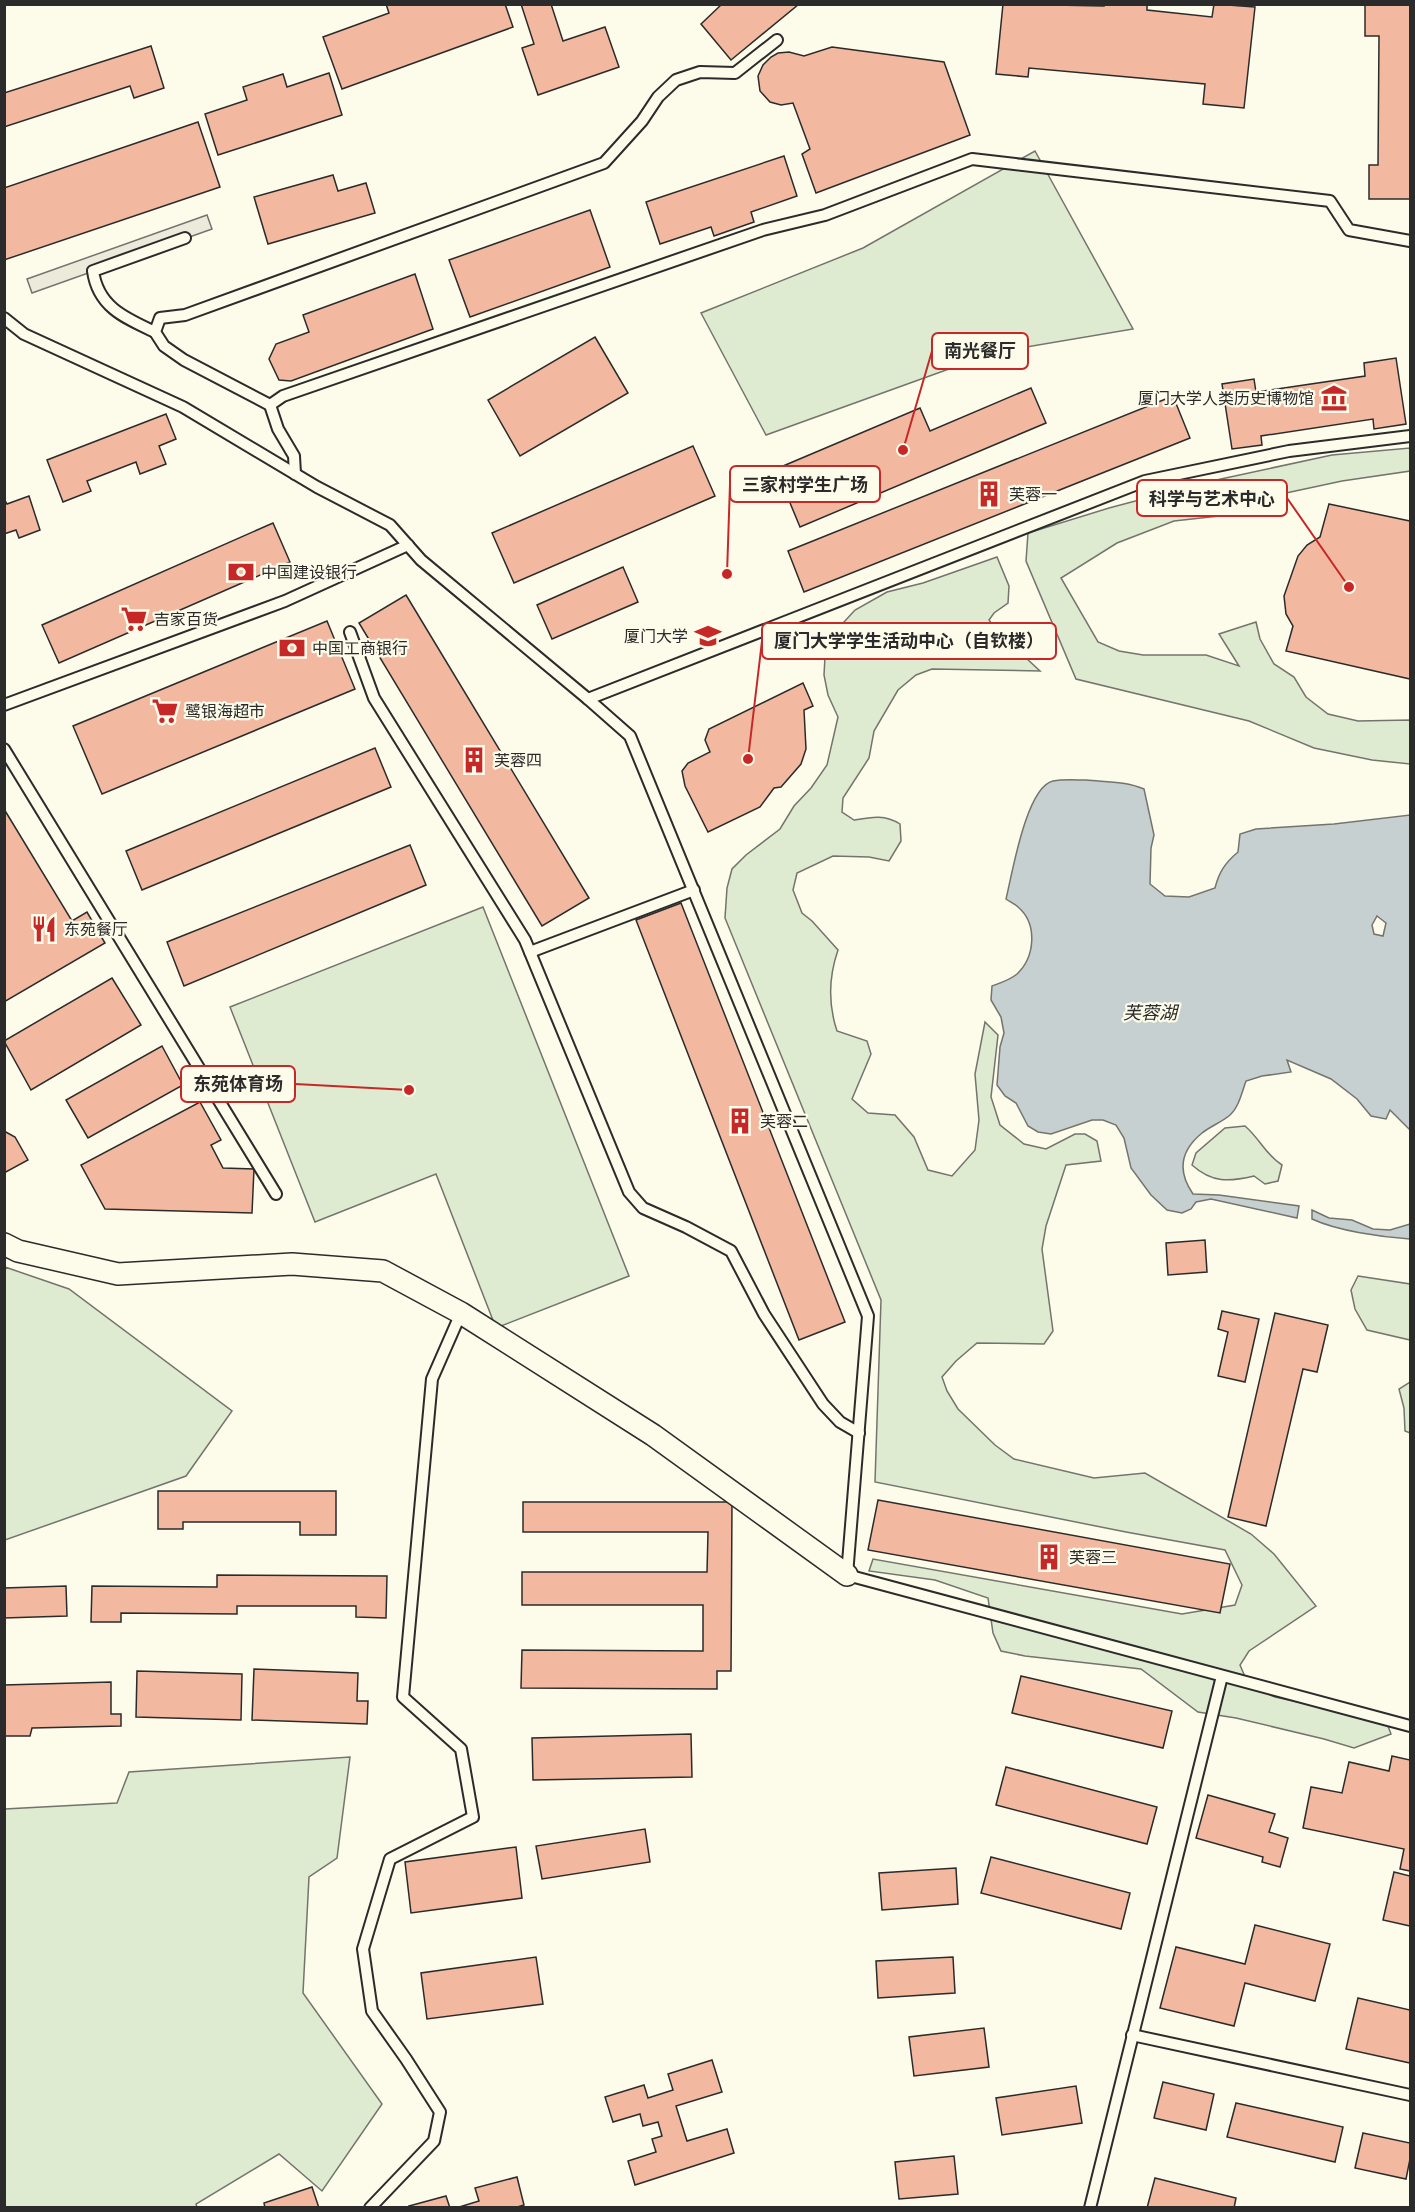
<svg xmlns="http://www.w3.org/2000/svg" width="1415" height="2212" font-family="'Archivo Narrow','Noto Sans SC',sans-serif">
<rect width="100%" height="100%" fill="#fdfbea"/>
<g fill="#deebd1" stroke="#74746e" stroke-width="1.5">
<path d="M 1035,151 L 1133,329 L 996,352 L 766,435 L 701,313 L 863,248 Z"/>
<path d="M 1410,448 L 1410,471 L 1342,481 L 1286,493 L 1228,515 L 1174,521 L 1117,543 L 1061,578 L 1098,642 L 1119,651 L 1143,655 L 1206,655 L 1239,666 L 1219,634 L 1256,622 L 1260,639 L 1274,664 L 1294,677 L 1306,697 L 1328,714 L 1358,721 L 1410,720 L 1410,764 L 1372,760 L 1314,748 L 1249,721 L 1076,679 L 1026,561 L 1028,533 L 1109,508 L 1207,482 L 1332,455 Z"/>
<path d="M 997,557 L 1009,586 L 1008,603 L 994,613 L 989,620 L 998,632 L 1040,671 L 932,669 L 916,675 L 898,690 L 874,731 L 869,758 L 843,798 L 842,812 L 854,820 C 871,817 885,814 900,824 L 901,841 L 889,861 L 869,857 L 833,856 L 797,873 L 793,890 L 802,913 L 812,921 L 838,950 C 829,976 828,1004 837,1031 L 867,1041 L 871,1054 L 852,1099 L 868,1113 L 895,1115 L 914,1137 L 928,1170 L 952,1176 L 975,1150 L 979,1120 L 975,1074 L 985,1022 L 998,1035 L 991,1097 L 1000,1125 L 1024,1144 L 1046,1149 L 1075,1134 L 1085,1134 L 1097,1141 L 1101,1161 L 1066,1165 L 1046,1226 L 1042,1249 L 1053,1331 L 1044,1344 L 977,1343 L 956,1361 L 942,1377 L 947,1391 L 958,1409 L 995,1445 L 1014,1459 L 1094,1478 L 1145,1473 L 1251,1534 L 1274,1554 L 1316,1606 L 1249,1651 L 1240,1665 L 1249,1686 L 1275,1697 L 1386,1721 L 1391,1734 L 1354,1748 L 1324,1739 L 1236,1718 L 1198,1712 L 1141,1669 L 1025,1656 L 1001,1651 L 993,1633 L 988,1598 L 935,1580 L 869,1571 L 873,1559 L 1182,1614 L 1235,1605 L 1242,1585 L 1225,1550 L 1126,1532 L 875,1482 L 881,1300 L 725,918 L 727,888 L 732,869 L 746,855 L 780,829 L 794,806 L 811,788 L 827,765 L 838,717 L 828,695 L 824,675 L 825,657 L 833,634 L 855,610 L 887,592 L 923,583 Z"/>
<path d="M 483,907 L 629,1276 L 496,1328 L 436,1174 L 315,1222 L 230,1007 Z"/>
<path d="M 1245,1126 C 1261,1140 1265,1154 1282,1165 L 1278,1181 L 1265,1184 L 1254,1176 C 1229,1182 1212,1183 1192,1165 L 1196,1153 L 1225,1128 Z"/>
<path d="M 5,1267 L 69,1289 L 232,1411 L 186,1476 L 5,1540 Z"/>
<path d="M 1358,1276 L 1410,1284 L 1410,1340 L 1367,1330 L 1355,1309 L 1351,1290 Z"/>
<path d="M 1410,1382 L 1410,1433 L 1405,1431 L 1404,1408 L 1399,1389 Z"/>
<path d="M 350,1757 L 337,1858 L 309,1877 L 303,1993 L 382,2104 L 322,2191 L 279,2154 L 196,2204 L 197,2207 L 5,2207 L 5,1809 L 117,1803 L 129,1772 Z"/>
</g>
<path fill="#eceadb" stroke="#74746e" stroke-width="1.5" d="M 207,215 L 212,229 L 32,293 L 27,279 Z"/>
<g fill="#c7d0d0" stroke="#74746e" stroke-width="1.5" fill-rule="evenodd">
<path d="M 1086,780 C 1105,782 1126,781 1144,789 L 1154,835 L 1151,848 L 1150,884 L 1165,896 L 1189,897 L 1215,888 C 1219,872 1225,863 1238,852 L 1240,834 L 1256,829 L 1334,824 L 1410,815 L 1410,1130 L 1390,1110 L 1386,1119 L 1371,1116 L 1357,1099 L 1331,1079 L 1287,1060 L 1291,1072 L 1262,1076 L 1246,1081 C 1242,1092 1239,1107 1230,1115 C 1222,1122 1211,1126 1202,1133 C 1180,1151 1177,1171 1193,1194 L 1219,1195 L 1299,1206 L 1297,1218 L 1211,1199 L 1196,1202 L 1191,1209 L 1182,1213 L 1167,1210 L 1151,1195 L 1131,1168 L 1124,1138 L 1116,1125 L 1103,1120 L 1092,1120 L 1051,1134 L 1038,1132 L 1028,1126 L 1016,1103 L 1005,1096 L 997,1085 L 1000,1047 L 1004,1033 L 1001,1017 L 991,1000 L 992,986 C 1000,983 1010,980 1017,974 C 1035,957 1038,924 1018,907 C 1015,904 1010,902 1006,899 C 1012,875 1026,787 1053,781 C 1063,779 1076,780 1086,780 ZM 1377,916 L 1386,923 L 1383,936 L 1374,934 L 1372,925 Z"/>
<path d="M 1312,1210 L 1329,1218 L 1352,1220 L 1373,1229 L 1390,1230 L 1410,1224 L 1410,1239 C 1381,1237 1338,1231 1312,1219 Z"/>
</g>
<g fill="#f2b8a0" stroke="#2b2b2b" stroke-width="1.5">
<path d="M 386,4 L 505,4 L 513,27 L 342,89 L 323,37 L 389,13 Z"/>
<path d="M 521,4 L 551,4 L 563,41 L 605,27 L 619,67 L 538,95 L 522,48 L 534,44 Z"/>
<path d="M 722,4 L 799,4 L 731,60 L 701,24 Z"/>
<path d="M 1003,4 L 1104,6 L 1104,4 L 1147,4 L 1147,10 L 1212,17 L 1214,4 L 1255,7 L 1244,108 L 1203,104 L 1205,84 L 1029,68 L 1028,77 L 996,74 Z"/>
<path d="M 1365,4 L 1410,4 L 1410,199 L 1369,199 L 1369,165 L 1378,165 L 1379,36 L 1365,36 Z"/>
<path d="M 151,46 L 164,88 L 134,98 L 130,86 L 4,127 L 4,93 Z"/>
<path d="M 832,47 L 944,62 L 970,135 L 816,193 L 802,154 L 810,149 L 793,103 L 781,105 L 770,102 L 760,91 L 758,76 L 763,65 L 771,57 L 778,53 L 789,52 L 804,56 Z"/>
<path d="M 329,73 L 342,115 L 218,155 L 205,114 L 247,100 L 243,87 L 283,74 L 287,87 Z"/>
<path d="M 198,122 L 220,187 L 4,260 L 4,188 Z"/>
<path d="M 784,156 L 797,196 L 751,212 L 754,222 L 714,236 L 711,227 L 660,244 L 646,202 Z"/>
<path d="M 333,175 L 338,191 L 366,183 L 375,213 L 268,244 L 254,197 Z"/>
<path d="M 590,210 L 610,267 L 470,317 L 449,260 Z"/>
<path d="M 415,274 L 433,329 L 291,381 L 279,380 L 269,359 L 276,344 L 309,332 L 303,315 Z"/>
<path d="M 595,337 L 628,393 L 520,456 L 488,400 Z"/>
<path d="M 1396,358 L 1406,424 L 1374,429 L 1373,419 L 1261,436 L 1262,445 L 1232,449 L 1222,384 L 1254,379 L 1256,392 L 1365,376 L 1364,363 Z"/>
<path d="M 1031,388 L 1046,423 L 800,527 L 776,469 L 920,408 L 930,431 Z"/>
<path d="M 1173,396 L 1190,438 L 804,592 L 788,551 Z"/>
<path d="M 166,414 L 176,439 L 159,446 L 166,464 L 140,474 L 136,462 L 87,481 L 91,491 L 63,502 L 47,460 Z"/>
<path d="M 693,446 L 715,496 L 514,583 L 492,533 Z"/>
<path d="M 29,496 L 40,530 L 19,538 L 16,530 L 4,534 L 4,499 L 7,504 Z"/>
<path d="M 1329,504 L 1410,521 L 1410,519 L 1410,679 L 1286,651 L 1293,626 L 1286,614 L 1284,596 L 1298,556 L 1307,545 L 1320,537 Z"/>
<path d="M 273,523 L 290,562 L 59,663 L 42,625 Z"/>
<path d="M 623,567 L 638,602 L 552,639 L 537,605 Z"/>
<path d="M 406,595 L 589,898 L 542,926 L 359,623 Z"/>
<path d="M 327,621 L 355,689 L 102,794 L 73,726 Z"/>
<path d="M 803,683 L 813,706 L 804,710 L 806,749 L 801,764 L 781,787 L 774,788 L 760,807 L 708,832 L 685,786 L 682,771 L 688,763 L 710,752 L 705,740 L 709,729 Z"/>
<path d="M 375,748 L 391,787 L 142,890 L 126,851 Z"/>
<path d="M 4,809 L 72,921 L 87,912 L 105,943 L 4,1002 Z"/>
<path d="M 410,845 L 426,885 L 184,986 L 167,942 Z"/>
<path d="M 681,903 L 845,1322 L 799,1340 L 636,920 Z"/>
<path d="M 112,978 L 141,1025 L 31,1090 L 4,1041 Z"/>
<path d="M 162,1046 L 183,1085 L 88,1138 L 66,1100 Z"/>
<path d="M 200,1102 L 221,1140 L 211,1145 L 223,1168 L 254,1169 L 252,1213 L 105,1209 L 81,1165 Z"/>
<path d="M 4,1131 L 15,1137 L 28,1160 L 4,1173 Z"/>
<path d="M 1205,1240 L 1207,1272 L 1168,1275 L 1166,1243 Z"/>
<path d="M 1222,1311 L 1259,1319 L 1245,1382 L 1218,1376 L 1228,1332 L 1218,1329 Z"/>
<path d="M 1275,1313 L 1328,1325 L 1317,1372 L 1303,1369 L 1266,1526 L 1228,1517 Z"/>
<path d="M 158,1491 L 336,1491 L 336,1535 L 300,1535 L 300,1522 L 183,1522 L 183,1529 L 158,1529 Z"/>
<path d="M 878,1500 L 1230,1564 L 1220,1613 L 868,1550 Z"/>
<path d="M 523,1502 L 732,1502 L 731,1671 L 717,1671 L 717,1689 L 521,1688 L 522,1650 L 703,1651 L 703,1605 L 522,1605 L 522,1572 L 707,1572 L 708,1532 L 523,1532 Z"/>
<path d="M 217,1575 L 387,1576 L 386,1618 L 356,1617 L 356,1606 L 237,1606 L 237,1614 L 121,1613 L 121,1622 L 91,1622 L 92,1586 L 217,1587 Z"/>
<path d="M 66,1586 L 67,1616 L 4,1618 L 4,1588 Z"/>
<path d="M 254,1669 L 358,1673 L 357,1701 L 368,1701 L 367,1724 L 252,1720 Z"/>
<path d="M 137,1671 L 242,1674 L 241,1720 L 136,1717 Z"/>
<path d="M 1021,1676 L 1172,1711 L 1163,1748 L 1012,1713 Z"/>
<path d="M 111,1682 L 111,1714 L 121,1714 L 121,1726 L 32,1728 L 30,1736 L 4,1736 L 4,1685 Z"/>
<path d="M 691,1734 L 692,1777 L 533,1780 L 532,1738 Z"/>
<path d="M 1392,1756 L 1410,1760 L 1410,1871 L 1400,1869 L 1404,1849 L 1303,1828 L 1311,1787 L 1342,1793 L 1349,1762 L 1389,1771 Z"/>
<path d="M 1006,1767 L 1157,1807 L 1147,1844 L 996,1805 Z"/>
<path d="M 1208,1795 L 1275,1814 L 1269,1832 L 1288,1838 L 1280,1867 L 1262,1862 L 1263,1857 L 1196,1838 Z"/>
<path d="M 645,1829 L 650,1862 L 542,1879 L 536,1846 Z"/>
<path d="M 516,1847 L 522,1898 L 411,1913 L 405,1862 Z"/>
<path d="M 991,1857 L 1130,1893 L 1121,1929 L 981,1893 Z"/>
<path d="M 956,1868 L 958,1904 L 882,1910 L 879,1873 Z"/>
<path d="M 1394,1872 L 1410,1876 L 1410,1926 L 1383,1920 Z"/>
<path d="M 1255,1925 L 1330,1944 L 1315,2001 L 1245,1983 L 1234,2026 L 1160,2008 L 1176,1947 L 1245,1964 Z"/>
<path d="M 536,1957 L 543,2004 L 427,2019 L 421,1973 Z"/>
<path d="M 953,1957 L 955,1993 L 878,1998 L 876,1961 Z"/>
<path d="M 1358,1998 L 1410,2010 L 1410,2063 L 1346,2049 Z"/>
<path d="M 984,2028 L 989,2067 L 914,2076 L 909,2037 Z"/>
<path d="M 712,2060 L 722,2092 L 676,2106 L 687,2141 L 727,2129 L 734,2153 L 635,2185 L 628,2161 L 656,2152 L 652,2139 L 662,2136 L 658,2122 L 643,2126 L 640,2114 L 613,2122 L 605,2097 L 644,2085 L 648,2098 L 673,2090 L 668,2074 Z"/>
<path d="M 1163,2082 L 1214,2094 L 1206,2130 L 1154,2118 Z"/>
<path d="M 1076,2086 L 1082,2123 L 1002,2135 L 996,2098 Z"/>
<path d="M 1236,2103 L 1343,2127 L 1335,2162 L 1227,2137 Z"/>
<path d="M 1363,2133 L 1410,2143 L 1410,2159 L 1406,2179 L 1355,2168 Z"/>
<path d="M 954,2156 L 958,2194 L 899,2199 L 895,2162 Z"/>
<path d="M 517,2177 L 524,2205 L 514,2208 L 456,2208 L 479,2201 L 475,2188 Z"/>
<path d="M 1155,2178 L 1236,2198 L 1234,2208 L 1147,2208 Z"/>
<path d="M 312,2187 L 319,2208 L 265,2208 L 264,2203 Z"/>
<path d="M 446,2196 L 450,2208 L 410,2208 L 409,2206 Z"/>
</g>
<g fill="none" stroke-linecap="round" stroke-linejoin="round">
<g stroke="#2b2b2b" stroke-width="14">
<g id="lane">
<path d="M 4,318 L 24,334 L 183,407 L 317,487 L 390,525 L 421,560 L 588,699 L 630,736 L 868,1316 L 847,1575 L 1410,1726"/>
<path d="M 155,332 C 125,318 98,307 93,271 L 185,238"/>
<path d="M 270,405 L 184,360 L 164,346 L 155,332 L 160,318 L 185,315 L 604,163 L 642,121 L 658,97 L 676,80 L 700,72 L 735,73 L 777,40"/>
<path d="M 295,474 L 294,456 L 278,429 L 270,405 L 283,396 L 763,230 L 825,215 L 972,159 L 1330,201 L 1349,230 L 1410,241"/>
<path d="M 350,632 L 374,698 L 525,940 L 629,1192 L 643,1208 L 686,1227 L 731,1251 L 764,1314 L 823,1404 L 840,1422 L 859,1433"/>
<path d="M 588,699 L 1145,481 L 1289,451 L 1410,436"/>
<path d="M 4,705 L 285,601 L 408,545"/>
<path d="M 4,749 L 276,1194"/>
<path d="M 530,952 L 694,890"/>
<path d="M 1132,2035 L 1410,2095"/>
<path d="M 370,2208 L 434,2141 L 440,2112 L 406,2059 L 372,2011 L 363,1949 L 390,1859 L 473,1817 L 461,1749 L 403,1697 L 432,1379 L 461,1313"/>
<path d="M 1090,2208 L 1222,1676"/>
</g>
</g>
<g stroke="#2b2b2b" stroke-width="24">
<path id="street" d="M 4,1244 L 18,1251 L 118,1274 L 292,1264 L 383,1271 L 461,1313 L 653,1435 L 847,1575"/>
</g>
<use href="#lane" stroke="#fdfbea" stroke-width="10"/>
<use href="#street" stroke="#fdfbea" stroke-width="21"/>
</g>
<defs>
<g id="museum-bare" transform="scale(2.07)"><path d="M0-6L6-3V-2H-6V-3ZM-5-1h2V3h-2ZM-1-1h2V3h-2ZM3-1h2V3H3ZM-6 4H6V6H-6Z" fill="#c62828" stroke="#fdfbea" stroke-width="2.5" paint-order="stroke"/></g>
<g id="building-bare" transform="scale(2.07)"><path d="M-4-6H4V6H1V3H-1V6H-4ZM-2.5-4.3h1.7v1.8h-1.7ZM.8-4.3h1.7v1.8H.8ZM-2.5-1h1.7V.8h-1.7ZM.8-1h1.7V.8H.8Z" fill="#c62828" stroke="#fdfbea" stroke-width="2.5" paint-order="stroke"/></g>
<g id="bank-bare" transform="scale(2.07)"><path d="M-6-4H6V4H-6ZM0-2.3a2.3 2.3 0 1 0 0 4.6a2.3 2.3 0 1 0 0-4.6Z" fill="#c62828" stroke="#fdfbea" stroke-width="2.5" paint-order="stroke"/></g>
<g id="supermarket-bare" transform="scale(2.07)"><path d="M-6-5.5h2.5l.6 2H6L4.5 2H-2.5L-4.4-4H-6ZM-1.5 3.2a1.3 1.3 0 1 0 .1 0ZM3 3.2a1.3 1.3 0 1 0 .1 0Z" fill="#c62828" stroke="#fdfbea" stroke-width="2.5" paint-order="stroke"/></g>
<g id="university-bare" transform="scale(2.07)"><path d="M0-5L7-2L0 1L-7-2ZM-4 1L0 2.5L4 1V4Q0 6-4 4Z" fill="#c62828" stroke="#fdfbea" stroke-width="2.5" paint-order="stroke"/></g>
<g id="restaurant-bare" transform="scale(2.07)"><path d="M-5-6h1v4h1v-4h1v4h1v-4h1v5L-1.5 .5V6h-2V.5L-5-1ZM5-6V6H3V1.5H1.5Q1.5-4 5-6Z" fill="#c62828" stroke="#fdfbea" stroke-width="2.5" paint-order="stroke"/></g>
</defs>
<g fill-rule="evenodd">
<use href="#museum-bare" x="1334" y="398"/>
<use href="#building-bare" x="989" y="494"/>
<use href="#bank-bare" x="241" y="572"/>
<use href="#supermarket-bare" x="134" y="619"/>
<use href="#university-bare" x="708" y="636"/>
<use href="#bank-bare" x="292" y="648"/>
<use href="#supermarket-bare" x="165" y="711"/>
<use href="#building-bare" x="474" y="760"/>
<use href="#restaurant-bare" x="44" y="929"/>
<use href="#building-bare" x="740" y="1121"/>
<use href="#building-bare" x="1049" y="1557"/>
</g>
<g text-anchor="middle" stroke-width="4.5" stroke-linejoin="round" paint-order="stroke">
<g font-size="16" fill="#2b2b2b" stroke="#fdfbea" text-anchor="start">
<text x="1314" y="404" text-anchor="end">厦门大学人类历史博物馆</text>
<text x="1009" y="500">芙蓉一</text>
<text x="261" y="578">中国建设银行</text>
<text x="154" y="625">吉家百货</text>
<text x="688" y="642" text-anchor="end">厦门大学</text>
<text x="312" y="654">中国工商银行</text>
<text x="185" y="717">鹭银海超市</text>
<text x="494" y="766">芙蓉四</text>
<text x="64" y="935">东苑餐厅</text>
<text x="760" y="1127">芙蓉二</text>
<text x="1069" y="1563">芙蓉三</text>
</g>
<g font-size="18" font-style="italic" fill="#2b2b2b" stroke="#fdfbea">
<text x="1150" y="1019">芙蓉湖</text>
</g>
</g>
<path fill="none" stroke="#c62828" stroke-width="2" d="M903 450L932 351M727 574L730 484M1349 587L1287 498M748 759L762 641M409 1090L295 1084"/>
<g fill="#c62828" stroke="#fdfbea" stroke-width="2">
<circle cx="903" cy="450" r="6"/>
<circle cx="727" cy="574" r="6"/>
<circle cx="1349" cy="587" r="6"/>
<circle cx="748" cy="759" r="6"/>
<circle cx="409" cy="1090" r="6"/>
</g>
<g fill="#fdfbea" stroke="#c62828" stroke-width="2">
<rect x="932" y="333" width="96" height="36" rx="6"/>
<rect x="730" y="466" width="150" height="36" rx="6"/>
<rect x="1137" y="480" width="150" height="36" rx="6"/>
<rect x="762" y="623" width="294" height="36" rx="6"/>
<rect x="181" y="1066" width="114" height="36" rx="6"/>
</g>
<g font-size="18" text-anchor="middle" font-weight="bold" fill="#2b2b2b">
<text x="980" y="357">南光餐厅</text>
<text x="805" y="491">三家村学生广场</text>
<text x="1212" y="505">科学与艺术中心</text>
<text x="909" y="647">厦门大学学生活动中心（自钦楼）</text>
<text x="238" y="1090">东苑体育场</text>
</g>
<rect width="1415" height="2212" fill="none" stroke="#2b2b2b" stroke-width="12"/>
</svg>
